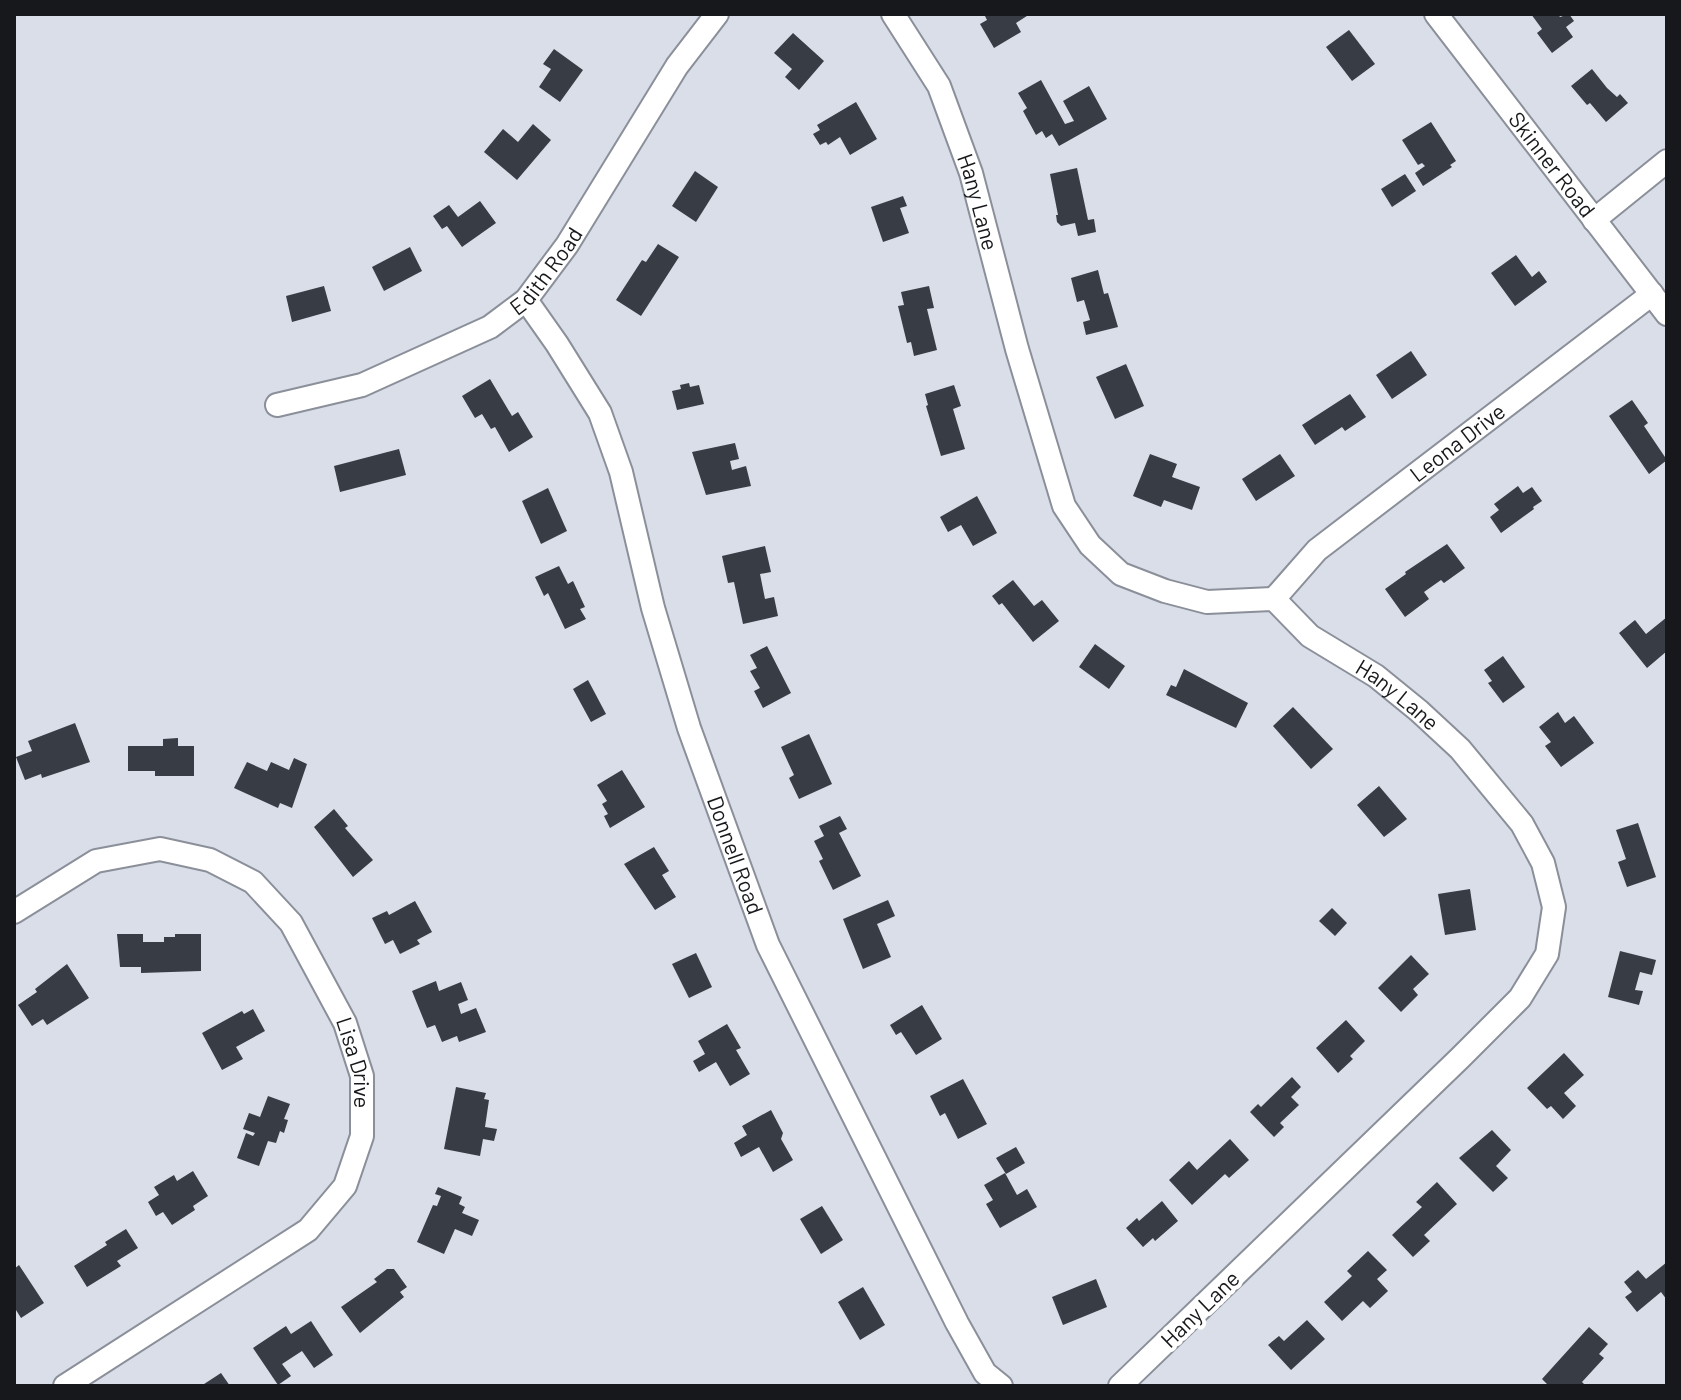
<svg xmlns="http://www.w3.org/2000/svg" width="1681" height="1400" font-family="Barlow,sans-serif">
<rect width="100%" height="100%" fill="#d9dee8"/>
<g fill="#383c44">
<path d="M 984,14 L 1030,14 L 1016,23 L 1021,32 L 994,48 L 980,24 L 987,20 Z"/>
<path d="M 1531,14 L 1558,14 L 1560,17 L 1569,14 L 1574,21 L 1566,27 L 1573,37 L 1552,53 L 1537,33 L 1542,29 Z"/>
<path d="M 1349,30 L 1375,64 L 1352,81 L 1326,47 Z"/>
<path d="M 793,33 L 824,61 L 799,90 L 785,77 L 792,69 L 774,53 Z"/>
<path d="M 554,49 L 583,70 L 560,102 L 539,87 L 551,69 L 543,64 Z"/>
<path d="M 1592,69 L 1607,88 L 1617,97 L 1620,94 L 1628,103 L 1606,122 L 1590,103 L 1587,105 L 1571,86 Z"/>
<path d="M 1041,80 L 1065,124 L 1074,121 L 1063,101 L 1089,86 L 1107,119 L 1059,146 L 1052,134 L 1046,138 L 1042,131 L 1036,135 L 1023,111 L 1027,108 L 1018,93 Z"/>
<path d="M 856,102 L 877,139 L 850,155 L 840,137 L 828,145 L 826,142 L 820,145 L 813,134 L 820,130 L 817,125 Z"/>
<path d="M 1431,122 L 1456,161 L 1450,165 L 1452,167 L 1423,186 L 1415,173 L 1425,166 L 1422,163 L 1418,165 L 1402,140 Z"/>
<path d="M 533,124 L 551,140 L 517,180 L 484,152 L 503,129 L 518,142 Z"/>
<path d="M 1077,168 L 1088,220 L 1094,219 L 1096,232 L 1078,236 L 1075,223 L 1061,226 L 1057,222 L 1056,215 L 1058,215 L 1050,174 Z"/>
<path d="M 695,171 L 718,187 L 696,222 L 672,206 Z"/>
<path d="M 1405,174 L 1416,191 L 1392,207 L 1381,189 Z"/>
<path d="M 903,196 L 907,206 L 900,208 L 909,233 L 883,242 L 871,207 Z"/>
<path d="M 480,201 L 496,223 L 462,247 L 447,226 L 442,229 L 433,216 L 449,205 L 458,217 Z"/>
<path d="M 658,244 L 679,257 L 641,316 L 616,300 L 642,260 L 646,262 Z"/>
<path d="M 410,247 L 422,271 L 384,291 L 372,267 Z"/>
<path d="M 1516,255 L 1532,277 L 1539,271 L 1547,282 L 1515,306 L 1491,273 Z"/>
<path d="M 1098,270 L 1104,294 L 1108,293 L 1118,327 L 1086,335 L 1083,322 L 1090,320 L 1084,300 L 1077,302 L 1071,278 Z"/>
<path d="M 324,286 L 331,311 L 292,322 L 286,296 Z"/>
<path d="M 929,286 L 934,308 L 927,309 L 937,350 L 914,356 L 911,342 L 907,343 L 898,306 L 904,305 L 901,292 Z"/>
<path d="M 1411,351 L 1427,375 L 1392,399 L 1376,375 Z"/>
<path d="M 1126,364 L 1144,406 L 1115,419 L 1096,377 Z"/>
<path d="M 490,379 L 512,416 L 518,412 L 533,437 L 509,452 L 495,427 L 491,429 L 482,414 L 475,418 L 462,396 Z"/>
<path d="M 689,383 L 690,387 L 699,385 L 704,404 L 677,410 L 672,391 L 681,389 L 680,385 Z"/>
<path d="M 954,385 L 961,406 L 953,409 L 965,449 L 941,456 L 926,406 L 928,405 L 925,394 Z"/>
<path d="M 1350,394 L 1366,417 L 1345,431 L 1342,427 L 1315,445 L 1302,425 Z"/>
<path d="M 1632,400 L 1648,423 L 1644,426 L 1667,460 L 1649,474 L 1609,416 Z"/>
<path d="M 735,443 L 739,459 L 730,461 L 732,470 L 746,466 L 751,486 L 706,495 L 692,452 Z"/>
<path d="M 399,449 L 406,475 L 340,492 L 334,466 Z"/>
<path d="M 1150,454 L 1177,464 L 1172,477 L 1200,487 L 1192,510 L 1164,500 L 1161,507 L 1133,496 Z"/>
<path d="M 1280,454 L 1295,476 L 1256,501 L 1242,479 Z"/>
<path d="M 1518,486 L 1523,493 L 1532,487 L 1542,501 L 1533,507 L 1534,509 L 1501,533 L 1490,517 L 1499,510 L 1494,504 Z"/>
<path d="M 548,488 L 567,531 L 541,544 L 522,501 Z"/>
<path d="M 977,496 L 997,533 L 973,546 L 961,525 L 948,532 L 940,517 Z"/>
<path d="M 1447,544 L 1465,568 L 1444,583 L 1441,580 L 1424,592 L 1429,599 L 1405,617 L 1385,589 L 1406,574 L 1405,572 Z"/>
<path d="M 765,546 L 771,572 L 760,574 L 765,599 L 774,597 L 778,616 L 743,624 L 734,582 L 728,583 L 722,556 Z"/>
<path d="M 559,566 L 568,584 L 573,581 L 585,607 L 580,609 L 586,619 L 565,629 L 548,593 L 544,596 L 535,577 Z"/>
<path d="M 1013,580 L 1034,606 L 1042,600 L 1059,621 L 1033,642 L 1002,603 L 999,605 L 992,596 Z"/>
<path d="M 1667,617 L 1667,651 L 1647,668 L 1619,633 L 1635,620 L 1646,634 Z"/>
<path d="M 1095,644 L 1125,666 L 1109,689 L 1079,667 Z"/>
<path d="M 767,646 L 791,693 L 763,708 L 754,691 L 760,688 L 750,671 L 757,668 L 750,655 Z"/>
<path d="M 1503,656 L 1525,687 L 1503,703 L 1488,683 L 1492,681 L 1484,670 Z"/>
<path d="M 1184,669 L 1248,703 L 1236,728 L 1166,695 L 1171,685 L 1176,687 Z"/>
<path d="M 588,680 L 606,714 L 591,722 L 573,689 Z"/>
<path d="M 1293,707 L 1333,749 L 1311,769 L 1273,726 Z"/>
<path d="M 1558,712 L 1565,723 L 1574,716 L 1594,743 L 1561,767 L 1545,746 L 1551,742 L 1539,727 Z"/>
<path d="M 75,723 L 90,762 L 42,778 L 41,774 L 25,780 L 16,757 L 32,751 L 28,741 Z"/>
<path d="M 809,734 L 832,784 L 799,799 L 789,778 L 794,775 L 781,747 Z"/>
<path d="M 178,738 L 178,746 L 194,746 L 194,776 L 155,776 L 155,771 L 128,771 L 128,746 L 163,746 L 163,739 Z"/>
<path d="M 294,758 L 307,764 L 292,808 L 280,803 L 278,808 L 234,788 L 247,762 L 267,771 L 271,762 L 289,770 Z"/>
<path d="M 622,770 L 645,807 L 610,828 L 604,816 L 608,814 L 602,804 L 607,801 L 597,785 Z"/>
<path d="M 1379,786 L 1407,819 L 1384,837 L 1357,805 Z"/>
<path d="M 334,809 L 348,826 L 345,828 L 373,860 L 353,877 L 314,827 Z"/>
<path d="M 840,816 L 847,829 L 839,833 L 861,876 L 833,890 L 819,861 L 823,859 L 814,841 L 824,836 L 819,826 Z"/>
<path d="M 1638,823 L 1656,877 L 1627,887 L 1618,862 L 1626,859 L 1616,830 Z"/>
<path d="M 654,847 L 669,871 L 662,875 L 676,897 L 655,910 L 624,864 Z"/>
<path d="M 1470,889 L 1476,930 L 1445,935 L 1438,894 Z"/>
<path d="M 888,900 L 895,916 L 877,924 L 891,957 L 863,969 L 843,919 Z"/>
<path d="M 415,901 L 432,932 L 417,940 L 420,944 L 400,954 L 393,940 L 385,944 L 372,918 L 387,911 L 389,915 Z"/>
<path d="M 1332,908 L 1347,923 L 1335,936 L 1319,921 Z"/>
<path d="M 117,934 L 143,934 L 143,942 L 164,942 L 164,937 L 175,937 L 175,934 L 201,934 L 201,971 L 141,973 L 141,967 L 120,967 Z"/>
<path d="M 1620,951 L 1656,960 L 1652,975 L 1640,972 L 1635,990 L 1643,991 L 1639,1005 L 1608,997 Z"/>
<path d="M 696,953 L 712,987 L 689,998 L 672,964 Z"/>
<path d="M 1411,955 L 1429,974 L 1413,989 L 1418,995 L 1401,1012 L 1378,988 Z"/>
<path d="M 67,964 L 89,998 L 47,1025 L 43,1019 L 32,1026 L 18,1005 L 37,992 L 35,989 Z"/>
<path d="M 436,981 L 439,991 L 461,982 L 468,1000 L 458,1004 L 461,1014 L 476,1008 L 486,1032 L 459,1042 L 457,1036 L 442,1042 L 435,1025 L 427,1028 L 412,991 Z"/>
<path d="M 922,1005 L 942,1039 L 916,1055 L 901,1032 L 896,1035 L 890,1025 Z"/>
<path d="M 253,1009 L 265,1031 L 236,1047 L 243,1059 L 222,1070 L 202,1033 L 242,1011 L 244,1014 Z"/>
<path d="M 1346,1020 L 1365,1041 L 1350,1056 L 1353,1059 L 1338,1073 L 1316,1048 Z"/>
<path d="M 727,1024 L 741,1048 L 736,1050 L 750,1074 L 730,1086 L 716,1062 L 699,1072 L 693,1061 L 705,1054 L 698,1041 Z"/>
<path d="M 1564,1053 L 1584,1075 L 1564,1093 L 1576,1106 L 1563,1119 L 1551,1106 L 1547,1109 L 1527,1088 Z"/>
<path d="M 1292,1077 L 1301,1087 L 1291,1097 L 1299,1105 L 1280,1123 L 1284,1127 L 1274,1137 L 1250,1112 L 1258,1104 L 1261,1107 Z"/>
<path d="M 963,1079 L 987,1124 L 958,1139 L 945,1113 L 940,1116 L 930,1096 Z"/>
<path d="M 456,1087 L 486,1093 L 484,1099 L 489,1100 L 485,1127 L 497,1129 L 494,1141 L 483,1139 L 480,1156 L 444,1149 Z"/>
<path d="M 268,1096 L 290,1104 L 284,1119 L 288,1120 L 284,1133 L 280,1131 L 276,1143 L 268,1141 L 259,1166 L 237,1158 L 246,1133 L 253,1136 L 255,1133 L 243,1129 L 249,1113 L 260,1117 Z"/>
<path d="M 771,1110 L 783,1133 L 781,1139 L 793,1160 L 773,1172 L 759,1147 L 741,1157 L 734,1143 L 747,1135 L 742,1126 Z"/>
<path d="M 1492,1130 L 1511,1150 L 1496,1166 L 1508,1178 L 1493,1192 L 1459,1158 Z"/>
<path d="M 1230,1139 L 1249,1160 L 1229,1178 L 1225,1174 L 1192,1205 L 1169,1180 L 1189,1161 L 1197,1170 Z"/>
<path d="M 1016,1147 L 1025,1163 L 1006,1174 L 996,1158 Z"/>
<path d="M 193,1171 L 208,1196 L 193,1206 L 195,1210 L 172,1225 L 163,1212 L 156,1216 L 148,1202 L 159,1195 L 154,1187 L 174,1175 L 177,1181 Z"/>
<path d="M 1005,1173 L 1017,1195 L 1027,1189 L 1037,1207 L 1000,1228 L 986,1204 L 993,1200 L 984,1185 Z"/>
<path d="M 1437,1182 L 1457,1204 L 1424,1235 L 1430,1241 L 1413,1257 L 1392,1235 L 1422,1207 L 1416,1202 Z"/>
<path d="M 438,1187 L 462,1197 L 459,1204 L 465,1207 L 462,1213 L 479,1220 L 472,1236 L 455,1229 L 444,1254 L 417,1242 L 433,1205 L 437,1206 L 441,1196 L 435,1194 Z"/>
<path d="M 1162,1201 L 1178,1221 L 1155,1241 L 1153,1238 L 1143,1247 L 1126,1228 L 1137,1218 L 1139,1221 Z"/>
<path d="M 822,1206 L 843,1240 L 821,1254 L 800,1219 Z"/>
<path d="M 126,1229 L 138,1248 L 117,1261 L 121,1266 L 87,1287 L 74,1266 L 107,1245 L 105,1242 Z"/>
<path d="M 1368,1251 L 1387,1270 L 1377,1279 L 1388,1291 L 1370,1308 L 1363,1301 L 1342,1321 L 1324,1302 L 1352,1276 L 1347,1271 Z"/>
<path d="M 1667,1262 L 1667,1300 L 1661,1292 L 1637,1312 L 1625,1297 L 1632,1292 L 1624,1282 L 1638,1270 L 1646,1279 Z"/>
<path d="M 19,1265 L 44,1303 L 21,1318 L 16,1310 L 14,1311 L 14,1269 Z"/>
<path d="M 387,1269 L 394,1269 L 407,1287 L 400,1292 L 404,1297 L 360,1333 L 341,1307 L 377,1282 L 374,1279 Z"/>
<path d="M 1096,1279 L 1107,1307 L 1063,1325 L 1052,1297 Z"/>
<path d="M 863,1287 L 885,1325 L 860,1340 L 838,1302 Z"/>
<path d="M 1307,1320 L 1325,1339 L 1291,1370 L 1268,1345 L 1279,1336 L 1284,1341 Z"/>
<path d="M 311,1321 L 333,1355 L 314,1368 L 302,1351 L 282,1364 L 291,1376 L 278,1385 L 253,1348 L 286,1326 L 291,1334 Z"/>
<path d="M 1589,1327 L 1608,1344 L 1599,1354 L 1604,1358 L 1582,1382 L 1586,1386 L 1549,1386 L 1542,1379 Z"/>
<path d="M 221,1373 L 230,1386 L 201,1386 Z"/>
</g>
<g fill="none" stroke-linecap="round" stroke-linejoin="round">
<g stroke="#8a8f99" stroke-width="26">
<g id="minor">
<path id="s1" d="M 893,14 L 939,86 L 971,173 L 1017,349 L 1064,506 L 1090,545 L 1121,574 L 1165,591 L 1207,602 L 1274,599 L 1310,636 L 1376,676 L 1419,711 L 1460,749 L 1522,824 L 1543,863 L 1554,907 L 1547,954 L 1520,998 L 1460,1058 L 1120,1386"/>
<path id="s2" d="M 1436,14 L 1667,314"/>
<path d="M 1594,220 L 1667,161"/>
<path id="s3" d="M 526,300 L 557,344 L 600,413 L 621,472 L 653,608 L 689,728 L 768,945 L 957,1323 L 985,1373 L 1001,1386"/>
<path id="s4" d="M 277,405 L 362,385 L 490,327 L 526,300 L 567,245 L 677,66 L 717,14"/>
<path id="s5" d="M 1274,599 L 1317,550 L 1652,294"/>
<path id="s6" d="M 14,912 L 96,861 L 160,849 L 210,860 L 253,882 L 291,923 L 345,1023 L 362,1076 L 362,1136 L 345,1186 L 308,1230 L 65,1386"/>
</g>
</g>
<use href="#minor" stroke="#fff" stroke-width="22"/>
</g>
<g text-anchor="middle" stroke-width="8" stroke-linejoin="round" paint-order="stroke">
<g font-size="22" fill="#16181b" stroke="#fff">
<text dy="8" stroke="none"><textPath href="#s2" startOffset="190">Skinner Road</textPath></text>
<text dy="8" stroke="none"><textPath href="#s1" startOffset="208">Hany Lane</textPath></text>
<text dy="8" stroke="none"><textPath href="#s4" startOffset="308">Edith Road</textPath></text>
<text dy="8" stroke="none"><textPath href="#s5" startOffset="242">Leona Drive</textPath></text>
<text dy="8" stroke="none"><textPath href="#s1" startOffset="928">Hany Lane</textPath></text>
<text dy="8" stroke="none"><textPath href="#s3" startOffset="598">Donnell Road</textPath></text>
<text dy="8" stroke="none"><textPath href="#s6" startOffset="472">Lisa Drive</textPath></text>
<text transform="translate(1200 1309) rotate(-44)" y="8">Hany Lane</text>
</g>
</g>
<rect width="1681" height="1400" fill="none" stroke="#16181b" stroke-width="32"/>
</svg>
